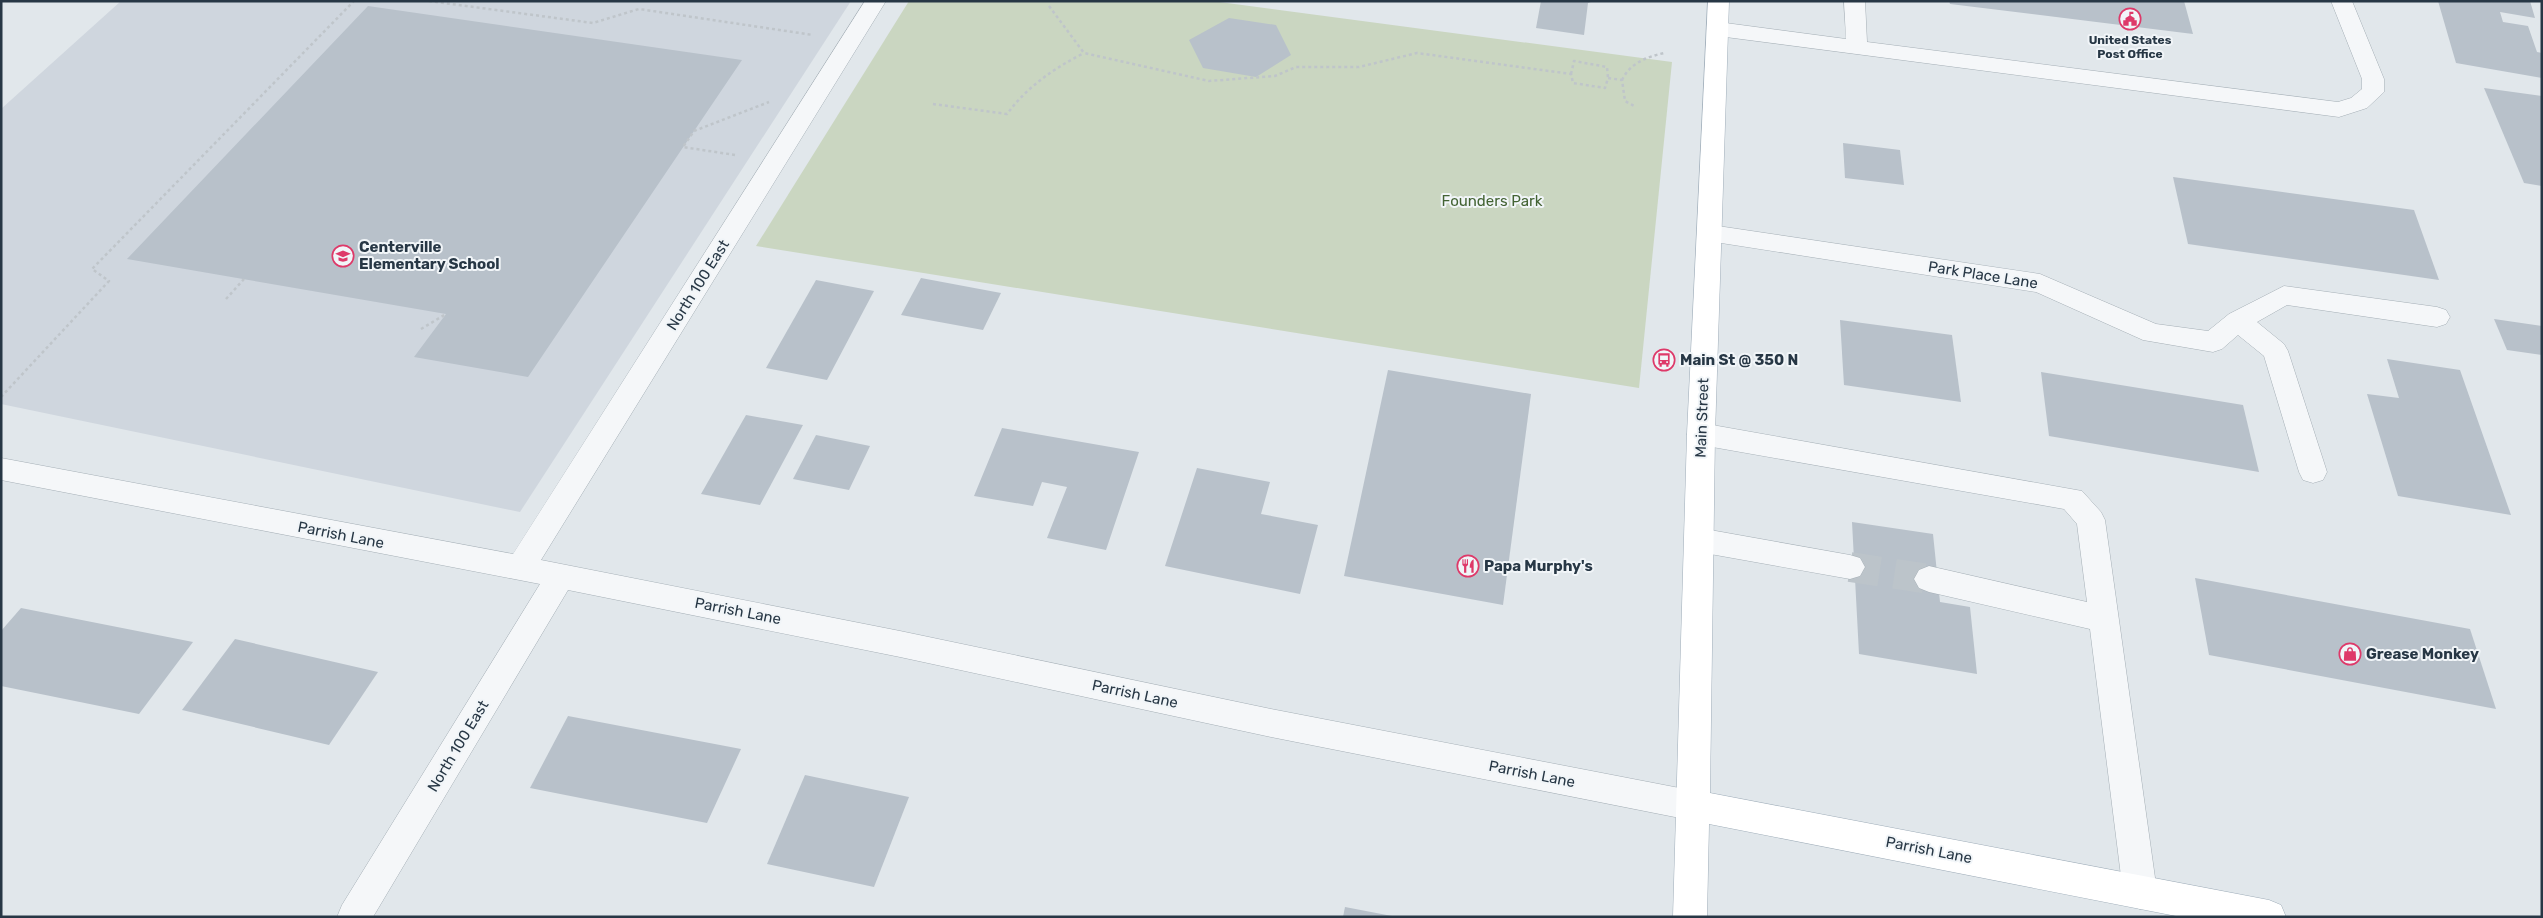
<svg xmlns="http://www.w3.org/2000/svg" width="2543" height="918" font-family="Rubik,sans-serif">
<rect width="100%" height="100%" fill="#e1e7eb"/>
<path fill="#cfd6de" d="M 121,1 L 851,1 L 520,512 L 1,404 L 1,109 Z"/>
<path fill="#cad6c1" d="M 909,1 L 1212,1 L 1672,62 L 1639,388 L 756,246 Z"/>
<g fill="#b8c1ca">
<path d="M 1541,1 L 1594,1 L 1588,3 L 1584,35 L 1536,28 Z"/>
<path d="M 1949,1 L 2184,1 L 2193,34 L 1950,4 Z"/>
<path d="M 2438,1 L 2530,1 L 2535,18 L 2500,12 L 2503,22 L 2528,26 L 2537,52 L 2542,53 L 2542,78 L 2456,63 Z"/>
<path d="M 368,6 L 742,60 L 528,377 L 414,357 L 446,314 L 127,259 Z"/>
<path d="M 1229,18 L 1276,25 L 1291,55 L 1256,77 L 1203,68 L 1189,40 Z"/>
<path d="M 2484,88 L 2542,96 L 2542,186 L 2524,183 Z"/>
<path d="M 1843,143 L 1900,150 L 1904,185 L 1845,178 Z"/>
<path d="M 2173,177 L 2414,210 L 2439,280 L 2188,244 Z"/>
<path d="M 921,278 L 1001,293 L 983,330 L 901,315 Z"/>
<path d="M 816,280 L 874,291 L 827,380 L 766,368 Z"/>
<path d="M 2494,319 L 2542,326 L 2542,355 L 2507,350 Z"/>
<path d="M 1840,320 L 1952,335 L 1961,402 L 1844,385 Z"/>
<path d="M 2387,359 L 2460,370 L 2511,515 L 2398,496 L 2367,394 L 2399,398 Z"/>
<path d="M 1388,370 L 1531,394 L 1503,605 L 1344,576 Z"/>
<path d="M 2041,372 L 2243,405 L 2259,472 L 2049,436 Z"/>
<path d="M 746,415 L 803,425 L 760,505 L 701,494 Z"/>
<path d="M 1002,428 L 1139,452 L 1106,550 L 1047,538 L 1067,487 L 1042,482 L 1033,506 L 974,496 Z"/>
<path d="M 816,435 L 870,446 L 849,490 L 793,479 Z"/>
<path d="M 1197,468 L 1270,482 L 1261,514 L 1318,525 L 1300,594 L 1165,566 Z"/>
<path d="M 1852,522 L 1933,534 L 1940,602 L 1970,607 L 1977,674 L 1859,654 Z"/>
<path d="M 2195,578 L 2470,629 L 2496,709 L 2209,655 Z"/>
<path d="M 21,608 L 193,642 L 139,714 L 1,686 L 1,631 Z"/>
<path d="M 235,639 L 378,672 L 329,745 L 182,710 Z"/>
<path d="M 568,716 L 741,749 L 707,823 L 530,788 Z"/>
<path d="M 805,775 L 909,797 L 874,887 L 767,864 Z"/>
<path d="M 1345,907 L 1392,916 L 1392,917 L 1343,917 Z"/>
</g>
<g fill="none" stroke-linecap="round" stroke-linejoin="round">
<path stroke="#bcc4ca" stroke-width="30" stroke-dasharray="30 15" stroke-linecap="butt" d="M 1850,567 L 1929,579"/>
<g stroke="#a5afb6" stroke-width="1">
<g id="minor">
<path d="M 865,1 L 886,1 L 541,560 L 900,631 L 1271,709 L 1695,791 L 1706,795 L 1711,806 L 1706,817 L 1695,821 L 1271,737 L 900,657 L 568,590 L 373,917 L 337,917 L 342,905 L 540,584 L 1,480 L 1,458 L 513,554 Z"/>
<path d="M 1844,1 L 1865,1 L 1867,42 L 2338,102 L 2351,98 L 2362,89 L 2362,79 L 2331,1 L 2352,1 L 2384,79 L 2384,92 L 2367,108 L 2339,117 L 1718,36 L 1710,34 L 1707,29 L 1710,24 L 1718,22 L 1846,39 Z"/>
<path d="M 1711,225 L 2040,274 L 2156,324 L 2208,331 L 2229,314 L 2284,286 L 2437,307 L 2446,310 L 2450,317 L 2446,324 L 2437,327 L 2287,305 L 2257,322 L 2284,344 L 2288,351 L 2327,472 L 2323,480 L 2313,483 L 2303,480 L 2299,472 L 2264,356 L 2238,335 L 2222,349 L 2213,352 L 2143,340 L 2036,292 L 1702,240 L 1699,234 L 1702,228 Z"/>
<path d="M 1701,423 L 2082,491 L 2101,512 L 2105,520 L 2157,892 L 2152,904 L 2140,909 L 2128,904 L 2123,892 L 2090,629 L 1929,592 L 1919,588 L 1914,579 L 1919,570 L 1929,566 L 2087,602 L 2077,524 L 2064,509 L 1701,445 L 1691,442 L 1687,434 L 1691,426 Z"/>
<path d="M 1699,528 L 1850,555 L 1860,558 L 1865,567 L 1860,576 L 1850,579 L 1699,552 L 1689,549 L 1685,540 L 1689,531 Z"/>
</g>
</g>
<g stroke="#9fadb9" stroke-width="1">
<path id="major" d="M 1708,1 L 1729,1 L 1715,434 L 1710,793 L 2269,900 L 2281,905 L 2286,917 L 2181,917 L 1709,824 L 1707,917 L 1673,917 L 1687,434 Z"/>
</g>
<g stroke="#bfc5ca" stroke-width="2.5" stroke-dasharray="3 3" stroke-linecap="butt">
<path d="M 429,1 L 593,23 L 639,9 L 813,35"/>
<path d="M 1049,6 L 1084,53 L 1209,81 L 1275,76 L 1296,67 L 1359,67 L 1417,53 L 1571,74 L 1573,83 L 1605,88 L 1608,78 L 1622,80 L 1625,101 L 1636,107"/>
<path d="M 1571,74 L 1574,61 L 1607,67 L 1608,78"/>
<path d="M 1622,80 C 1630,63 1647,57 1664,53"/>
<path d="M 933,104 L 1007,114 C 1028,86 1053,69 1084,53"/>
<path d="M 735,155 L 683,147 L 694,131 L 769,102"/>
<path d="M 226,299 L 244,279"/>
<path d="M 421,329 L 446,314"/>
<path d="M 1,397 L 109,281 L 92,269 L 354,1"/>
</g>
<use href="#minor" fill="#f5f7f9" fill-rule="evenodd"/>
<use href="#major" fill="#fff" fill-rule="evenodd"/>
</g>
<defs>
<g id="civic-ring" transform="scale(1.125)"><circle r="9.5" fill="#f1f5f8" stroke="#de3969" stroke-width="1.5"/><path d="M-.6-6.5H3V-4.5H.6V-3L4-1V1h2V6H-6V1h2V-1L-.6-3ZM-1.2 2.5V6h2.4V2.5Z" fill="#de3969"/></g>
<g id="school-ring" transform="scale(1.125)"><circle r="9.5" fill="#f1f5f8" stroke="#de3969" stroke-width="1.5"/><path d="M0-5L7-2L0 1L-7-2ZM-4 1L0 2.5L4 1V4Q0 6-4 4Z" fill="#de3969"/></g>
<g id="bus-ring" transform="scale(1.125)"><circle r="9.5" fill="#f1f5f8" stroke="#de3969" stroke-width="1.5"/><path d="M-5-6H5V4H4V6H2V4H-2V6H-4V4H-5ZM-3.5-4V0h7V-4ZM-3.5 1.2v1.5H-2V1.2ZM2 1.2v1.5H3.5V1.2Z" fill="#de3969"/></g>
<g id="restaurant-ring" transform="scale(1.125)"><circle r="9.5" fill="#f1f5f8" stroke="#de3969" stroke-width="1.5"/><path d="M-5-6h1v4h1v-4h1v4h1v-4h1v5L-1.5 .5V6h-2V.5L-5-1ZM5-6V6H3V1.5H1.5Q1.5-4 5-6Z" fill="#de3969"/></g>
<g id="shop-ring" transform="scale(1.125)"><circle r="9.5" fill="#f1f5f8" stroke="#de3969" stroke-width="1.5"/><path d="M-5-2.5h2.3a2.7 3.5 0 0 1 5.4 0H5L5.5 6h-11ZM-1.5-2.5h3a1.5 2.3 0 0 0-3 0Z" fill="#de3969"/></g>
</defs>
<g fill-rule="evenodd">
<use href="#civic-ring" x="2130" y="19"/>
<use href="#school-ring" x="343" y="256"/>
<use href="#bus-ring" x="1664" y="360"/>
<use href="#restaurant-ring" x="1468" y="566"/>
<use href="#shop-ring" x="2350" y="654"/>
</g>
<g text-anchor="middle" stroke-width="4" stroke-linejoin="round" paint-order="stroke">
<g font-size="12" font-weight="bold" fill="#273745" stroke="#f1f5f8">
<text x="2130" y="44">United States<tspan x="2130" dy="14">Post Office</tspan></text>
</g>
<g font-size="15" fill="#436333" stroke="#f1f5f8">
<text x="1492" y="206">Founders Park</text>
</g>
<g font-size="15" font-weight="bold" fill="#273745" stroke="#f1f5f8" text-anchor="start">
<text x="359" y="252">Centerville<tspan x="359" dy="17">Elementary School</tspan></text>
<text x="1680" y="365">Main St @ 350 N</text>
<text x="1484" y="571">Papa Murphy's</text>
<text x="2366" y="659">Grease Monkey</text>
</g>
<g font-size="15" fill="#273745" stroke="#f1f5f8">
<text transform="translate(1983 275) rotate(9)" y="5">Park Place Lane</text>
<text transform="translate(698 285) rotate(-58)" y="5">North 100 East</text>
<text transform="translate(1702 418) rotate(-88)" y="5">Main Street</text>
<text transform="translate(341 535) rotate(11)" y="5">Parrish Lane</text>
<text transform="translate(738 611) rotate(11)" y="5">Parrish Lane</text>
<text transform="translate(1135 694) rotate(12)" y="5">Parrish Lane</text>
<text transform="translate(458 746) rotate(-59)" y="5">North 100 East</text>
<text transform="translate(1532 774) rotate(11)" y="5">Parrish Lane</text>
<text transform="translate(1929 850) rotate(11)" y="5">Parrish Lane</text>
</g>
</g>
<rect width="2543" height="918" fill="none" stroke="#273745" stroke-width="5"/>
</svg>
